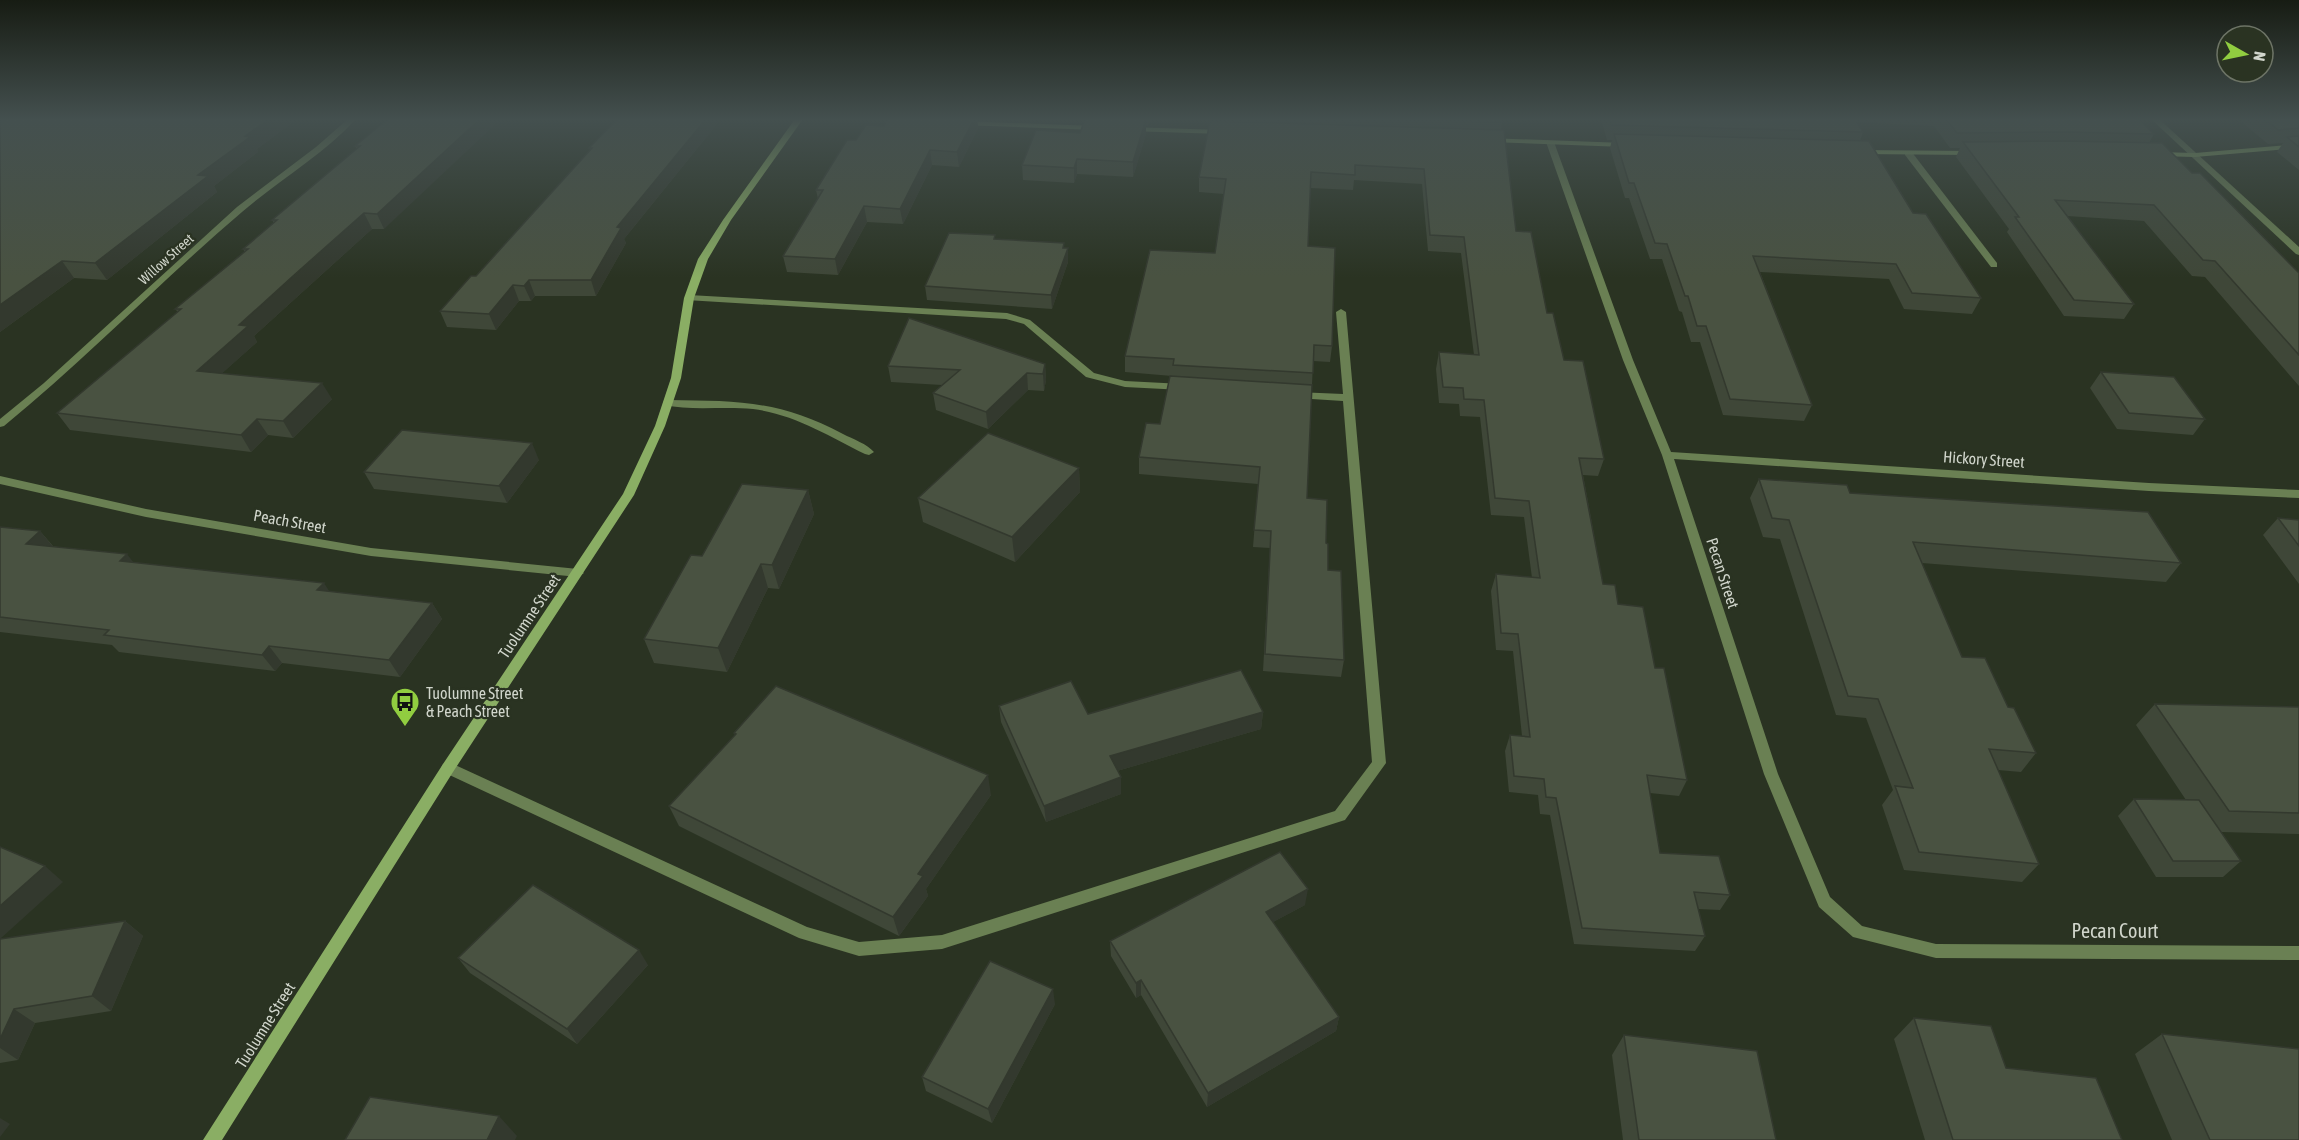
<svg xmlns="http://www.w3.org/2000/svg" width="2299" height="1140" font-family="'Asap Condensed',sans-serif">
<rect width="100%" height="100%" fill="#2a3322"/>
<g fill="none" stroke-linecap="round" stroke-linejoin="round">
<g fill="#6a8053" fill-rule="evenodd">
<path d="M 689,295 L 1007,313 L 1030,320 L 1094,373 L 1125,381 L 1183,384 L 1188,387 L 1183,390 L 1125,387 L 1086,377 L 1024,324 L 1006,319 L 686,300 L 686,296 Z"/>
<path d="M 1341,309 L 1346,312 L 1386,763 L 1345,820 L 942,949 L 859,956 L 799,938 L 443,772 L 441,768 L 443,764 L 448,762 L 453,764 L 807,927 L 859,942 L 942,935 L 1335,811 L 1372,762 L 1343,401 L 1296,398 L 1291,395 L 1296,392 L 1343,394 L 1336,312 Z"/>
<path d="M 668,400 C 738,401 779,400 843,434 C 853,439 867,444 874,452 L 869,455 L 865,454 C 829,436 794,414 753,409 C 725,406 691,411 664,405 L 663,403 L 664,401 Z"/>
</g>
<g fill="#6a8053" fill-rule="evenodd">
<path d="M 348,119 L 356,119 C 323,155 279,180 242,212 C 161,281 87,358 4,426 L 0,427 L 0,419 L 44,383 L 237,207 L 316,147 Z"/>
<path d="M 2151,119 L 2159,119 L 2299,247 L 2299,255 L 2296,254 Z"/>
<path d="M 1547,140 L 1554,142 L 1633,360 L 1671,452 L 2149,483 L 2299,490 L 2299,498 L 2149,491 L 1674,459 L 1778,774 L 1830,897 L 1862,926 L 1936,944 L 2299,946 L 2299,960 L 1936,958 L 1853,937 L 1819,907 L 1764,774 L 1662,455 L 1623,360 L 1546,142 Z"/>
<path d="M 1905,151 L 1911,151 L 1997,263 L 1997,267 L 1991,267 L 1905,155 Z"/>
<path d="M 0,476 L 146,509 L 371,548 L 578,569 L 584,573 L 578,577 L 371,556 L 146,517 L 0,484 Z"/>
</g>
<g fill="#8aae64" fill-rule="evenodd">
<path d="M 795,119 L 803,119 L 731,220 L 708,259 L 694,298 L 681,378 L 665,426 L 634,495 L 453,772 L 222,1140 L 203,1140 L 443,764 L 623,494 L 655,426 L 671,378 L 684,298 L 698,259 L 723,220 Z"/>
<path d="M 959,121 L 1097,126 L 1101,128 L 1097,130 L 962,125 L 958,123 Z"/>
<path d="M 1127,127 L 1223,130 L 1227,132 L 1223,134 L 1130,131 L 1126,129 Z"/>
<path d="M 1487,138 L 1625,143 L 1629,145 L 1625,147 L 1490,142 L 1486,140 Z"/>
<path d="M 2299,144 L 2299,148 L 2195,157 L 2158,156 L 2154,154 L 2158,152 L 2195,153 Z"/>
<path d="M 1859,150 L 1973,151 L 1977,153 L 1973,155 L 1862,154 L 1859,154 Z"/>
</g>
</g>
<g fill="#3f4738">
<path d="M 0,119 L 297,119 L 257,149 L 258,152 L 214,186 L 217,192 L 107,280 L 74,278 L 0,332 Z"/>
<path d="M 388,119 L 384,229 L 372,229 L 254,336 L 257,342 L 222,373 L 332,399 L 293,438 L 268,435 L 251,452 L 70,430 L 57,413 L 178,312 L 175,309 L 245,252 L 243,249 L 274,223 L 272,220 L 357,149 L 355,146 Z"/>
<path d="M 617,119 L 721,119 L 624,239 L 626,243 L 596,296 L 535,296 L 531,301 L 519,301 L 496,330 L 447,327 L 440,311 L 476,276 L 590,150 L 589,148 Z"/>
<path d="M 887,119 L 982,119 L 982,120 L 977,119 L 978,128 L 959,167 L 932,165 L 903,224 L 867,222 L 838,275 L 787,272 L 783,256 L 818,199 L 816,190 L 856,140 L 884,126 Z"/>
<path d="M 1085,119 L 1150,119 L 1148,126 L 1146,125 L 1146,134 L 1133,177 L 1077,174 L 1074,183 L 1023,180 L 1022,165 L 1080,133 Z"/>
<path d="M 1212,119 L 1502,119 L 1502,122 L 1501,130 L 1516,231 L 1564,360 L 1604,459 L 1598,476 L 1583,475 L 1603,584 L 1618,604 L 1655,668 L 1687,780 L 1679,796 L 1650,793 L 1660,853 L 1730,895 L 1720,910 L 1698,909 L 1705,936 L 1695,951 L 1574,944 L 1550,815 L 1540,814 L 1538,795 L 1509,792 L 1505,751 L 1510,735 L 1522,736 L 1513,651 L 1496,650 L 1491,591 L 1496,574 L 1532,578 L 1524,517 L 1491,515 L 1480,417 L 1460,416 L 1459,404 L 1439,403 L 1436,369 L 1439,352 L 1474,355 L 1461,253 L 1428,251 L 1422,184 L 1354,180 L 1353,190 L 1310,188 L 1308,246 L 1332,346 L 1330,362 L 1313,361 L 1312,385 L 1307,498 L 1326,543 L 1328,570 L 1344,660 L 1341,677 L 1263,671 L 1270,548 L 1253,547 L 1258,484 L 1139,474 L 1139,457 L 1160,424 L 1172,376 L 1125,372 L 1125,356 L 1215,253 L 1224,194 L 1199,192 L 1199,177 Z"/>
<path d="M 1601,119 L 2138,119 L 2154,134 L 2149,143 L 2192,173 L 2299,273 L 2299,386 L 2205,277 L 2192,276 L 2144,221 L 2067,216 L 2134,304 L 2124,319 L 2064,316 L 2007,232 L 2009,229 L 1956,157 L 1960,148 L 1950,148 L 1934,126 L 1857,122 L 1863,132 L 1860,141 L 1913,213 L 1981,298 L 1972,314 L 1904,309 L 1889,279 L 1760,272 L 1812,405 L 1804,421 L 1723,415 L 1700,342 L 1691,342 L 1682,312 L 1679,311 L 1662,259 L 1650,259 L 1629,198 L 1625,198 L 1610,148 L 1612,140 L 1607,140 Z"/>
<path d="M 2238,119 L 2299,119 L 2299,170 L 2277,152 L 2283,143 L 2268,144 Z"/>
<path d="M 995,235 L 995,239 L 1065,248 L 1068,262 L 1052,309 L 927,300 L 925,286 Z"/>
<path d="M 1045,364 L 1046,380 L 1044,391 L 1028,390 L 988,429 L 936,410 L 933,393 L 942,385 L 891,382 L 888,366 Z"/>
<path d="M 2101,372 L 2205,419 L 2193,435 L 2117,429 L 2090,388 Z"/>
<path d="M 539,460 L 507,503 L 374,489 L 364,472 Z"/>
<path d="M 1079,468 L 1080,492 L 1015,562 L 923,522 L 918,498 Z"/>
<path d="M 1759,479 L 1850,493 L 2181,563 L 2166,582 L 1922,563 L 1962,657 L 2008,707 L 2036,753 L 2021,772 L 1998,770 L 2039,864 L 2022,882 L 1904,870 L 1882,805 L 1893,790 L 1866,718 L 1836,715 L 1780,539 L 1763,537 L 1750,498 Z"/>
<path d="M 808,490 L 814,514 L 779,589 L 768,588 L 727,672 L 654,663 L 644,639 L 702,556 Z"/>
<path d="M 2278,518 L 2299,520 L 2299,584 L 2263,535 Z"/>
<path d="M 40,531 L 53,546 L 133,562 L 330,592 L 432,603 L 442,619 L 400,677 L 282,663 L 275,671 L 119,652 L 112,645 L 0,632 L 0,617 Z"/>
<path d="M 2155,704 L 2299,707 L 2299,834 L 2221,832 L 2241,861 L 2223,877 L 2156,877 L 2118,816 L 2134,799 L 2186,800 L 2136,725 Z"/>
<path d="M 999,706 L 1088,714 L 1263,712 L 1261,729 L 1117,771 L 1121,794 L 1046,822 L 1001,722 Z"/>
<path d="M 734,733 L 991,795 L 926,889 L 928,896 L 899,936 L 679,826 L 669,806 L 735,735 Z"/>
<path d="M 1305,905 L 1273,922 L 1339,1017 L 1336,1031 L 1207,1107 L 1141,995 L 1136,998 L 1111,956 L 1110,941 Z"/>
<path d="M 125,921 L 143,936 L 111,1011 L 35,1023 L 18,1060 L 0,1063 L 0,939 Z"/>
<path d="M 458,958 L 648,965 L 577,1044 L 470,973 Z"/>
<path d="M 1055,1004 L 992,1123 L 926,1091 L 922,1077 Z"/>
<path d="M 1914,1018 L 2006,1068 L 2122,1140 L 1925,1140 L 1894,1039 Z"/>
<path d="M 2162,1034 L 2299,1140 L 2172,1140 L 2135,1054 Z"/>
<path d="M 1624,1035 L 1776,1140 L 1623,1140 L 1612,1055 Z"/>
</g>
<g fill="#33392e">
<path d="M 269,119 L 297,119 L 257,149 L 258,152 L 214,186 L 217,192 L 107,280 L 95,263 L 198,175 L 245,136 Z"/>
<path d="M 480,119 L 501,119 L 384,229 L 377,214 Z"/>
<path d="M 706,119 L 721,119 L 624,239 L 626,243 L 596,296 L 591,280 L 617,227 Z"/>
<path d="M 974,119 L 977,119 L 978,128 L 959,167 L 957,152 Z"/>
<path d="M 1146,119 L 1146,134 L 1133,177 L 1133,162 Z"/>
<path d="M 930,150 L 932,165 L 903,224 L 900,209 Z"/>
<path d="M 1077,159 L 1077,174 L 1074,183 L 1074,168 Z"/>
<path d="M 864,206 L 867,222 L 838,275 L 835,259 Z"/>
<path d="M 364,213 L 372,229 L 254,336 L 257,342 L 207,387 L 197,371 L 239,325 Z"/>
<path d="M 1064,243 L 1065,256 L 1068,248 L 1068,262 L 1052,309 L 1051,295 Z"/>
<path d="M 62,261 L 74,278 L 0,332 L 0,305 Z"/>
<path d="M 529,280 L 535,296 L 531,301 L 524,286 Z"/>
<path d="M 513,285 L 519,301 L 496,330 L 489,314 Z"/>
<path d="M 1045,364 L 1046,380 L 1044,391 L 1043,374 Z"/>
<path d="M 1027,373 L 1028,390 L 988,429 L 986,412 Z"/>
<path d="M 322,383 L 332,399 L 293,438 L 283,421 Z"/>
<path d="M 257,419 L 268,435 L 251,452 L 241,435 Z"/>
<path d="M 532,443 L 539,460 L 507,503 L 499,486 Z"/>
<path d="M 1079,468 L 1080,492 L 1015,562 L 1012,537 Z"/>
<path d="M 808,490 L 814,514 L 779,589 L 772,565 Z"/>
<path d="M 40,531 L 54,548 L 26,544 Z"/>
<path d="M 127,554 L 140,571 L 120,561 Z"/>
<path d="M 761,564 L 768,588 L 727,672 L 718,648 Z"/>
<path d="M 324,583 L 335,600 L 317,590 Z"/>
<path d="M 432,603 L 442,619 L 400,677 L 389,660 Z"/>
<path d="M 269,646 L 282,663 L 275,671 L 262,655 Z"/>
<path d="M 1263,712 L 1261,729 L 1110,773 L 1110,756 Z"/>
<path d="M 988,775 L 991,795 L 926,889 L 928,896 L 899,936 L 893,917 L 918,874 Z"/>
<path d="M 1121,777 L 1121,794 L 1046,822 L 1044,806 Z"/>
<path d="M 45,866 L 63,882 L 0,939 L 0,906 Z"/>
<path d="M 1308,889 L 1305,905 L 1264,927 L 1266,912 Z"/>
<path d="M 125,921 L 143,936 L 111,1011 L 92,996 Z"/>
<path d="M 639,950 L 648,965 L 577,1044 L 567,1029 Z"/>
<path d="M 1141,980 L 1141,995 L 1136,998 L 1136,983 Z"/>
<path d="M 1053,989 L 1055,1004 L 992,1123 L 988,1109 Z"/>
<path d="M 14,1009 L 35,1023 L 18,1060 L 0,1048 L 0,1039 Z"/>
<path d="M 1339,1017 L 1336,1031 L 1207,1107 L 1208,1093 Z"/>
<path d="M 499,1116 L 517,1136 L 515,1140 L 487,1140 Z"/>
<path d="M 0,1118 L 10,1124 L 0,1137 Z"/>
</g>
<g fill="#495241" stroke="#33392e" stroke-width="1.5">
<path d="M 0,119 L 269,119 L 245,136 L 250,137 L 198,175 L 208,176 L 95,263 L 62,261 L 0,305 Z"/>
<path d="M 388,119 L 480,119 L 377,214 L 364,213 L 293,276 L 239,325 L 248,326 L 197,371 L 322,383 L 283,421 L 257,419 L 241,435 L 57,413 L 181,309 L 175,309 L 248,249 L 243,249 L 277,220 L 272,220 L 360,146 L 355,146 Z"/>
<path d="M 617,119 L 706,119 L 617,227 L 621,228 L 591,280 L 529,280 L 524,286 L 513,285 L 489,314 L 440,311 L 471,276 L 476,276 L 592,148 L 589,148 Z"/>
<path d="M 887,119 L 974,119 L 957,152 L 930,150 L 900,209 L 864,206 L 835,259 L 783,256 L 823,190 L 816,190 L 847,140 L 856,140 L 866,125 L 884,126 Z"/>
<path d="M 1085,119 L 1146,119 L 1133,162 L 1077,159 L 1074,168 L 1022,165 L 1036,130 L 1080,133 Z"/>
<path d="M 1380,119 L 1502,119 L 1502,122 Z"/>
<path d="M 1609,119 L 1855,119 L 1863,132 L 1611,125 Z"/>
<path d="M 1946,119 L 2138,119 L 2154,134 L 2064,132 L 1957,133 Z"/>
<path d="M 2265,119 L 2299,119 L 2299,128 L 2278,130 Z"/>
<path d="M 1210,121 L 1504,130 L 1516,231 L 1531,232 L 1547,313 L 1553,313 L 1564,360 L 1583,361 L 1604,459 L 1579,458 L 1603,584 L 1615,585 L 1618,604 L 1643,607 L 1655,668 L 1664,668 L 1687,780 L 1647,775 L 1660,853 L 1719,856 L 1730,895 L 1694,892 L 1705,936 L 1582,928 L 1556,798 L 1546,797 L 1544,779 L 1514,776 L 1510,735 L 1530,737 L 1518,634 L 1501,633 L 1496,574 L 1540,578 L 1529,501 L 1495,498 L 1484,400 L 1464,399 L 1463,388 L 1443,387 L 1439,352 L 1479,355 L 1464,237 L 1430,235 L 1424,169 L 1355,165 L 1355,175 L 1311,172 L 1308,246 L 1335,248 L 1332,346 L 1314,345 L 1313,373 L 1173,365 L 1174,359 L 1125,356 L 1150,250 L 1215,253 L 1226,179 L 1199,177 Z"/>
<path d="M 1614,134 L 1869,141 L 1913,213 L 1926,214 L 1981,298 L 1912,293 L 1896,264 L 1753,256 L 1812,405 L 1730,399 L 1706,326 L 1697,326 L 1688,296 L 1685,296 L 1667,244 L 1655,243 L 1634,183 L 1629,183 Z"/>
<path d="M 2299,136 L 2299,147 L 2287,137 Z"/>
<path d="M 2064,141 L 2162,143 L 2192,173 L 2200,173 L 2299,273 L 2299,355 L 2215,261 L 2203,260 L 2154,205 L 2055,200 L 2134,304 L 2074,300 L 2015,217 L 2019,217 L 1963,142 Z"/>
<path d="M 949,233 L 995,235 L 994,239 L 1064,243 L 1063,248 L 1068,248 L 1051,295 L 925,286 Z"/>
<path d="M 909,318 L 1045,364 L 1043,374 L 1027,373 L 986,412 L 933,393 L 960,370 L 888,366 Z"/>
<path d="M 2101,372 L 2174,377 L 2205,419 L 2129,413 Z"/>
<path d="M 1170,376 L 1312,385 L 1307,498 L 1327,500 L 1326,543 L 1328,544 L 1328,570 L 1341,571 L 1344,660 L 1265,654 L 1271,531 L 1254,530 L 1260,467 L 1139,457 L 1146,423 L 1160,424 Z"/>
<path d="M 402,430 L 532,443 L 499,486 L 364,472 Z"/>
<path d="M 988,433 L 1079,468 L 1012,537 L 918,498 Z"/>
<path d="M 1759,479 L 1847,485 L 1850,493 L 2148,512 L 2181,563 L 1913,542 L 1962,657 L 1985,658 L 2008,707 L 2014,708 L 2036,753 L 1989,749 L 2039,864 L 1919,852 L 1895,786 L 1913,788 L 1878,699 L 1848,696 L 1789,520 L 1772,518 Z"/>
<path d="M 742,484 L 808,490 L 772,565 L 761,564 L 718,648 L 644,639 L 691,555 L 702,556 Z"/>
<path d="M 2278,518 L 2299,520 L 2299,546 Z"/>
<path d="M 0,527 L 40,531 L 26,544 L 127,554 L 120,561 L 324,583 L 317,590 L 432,603 L 389,660 L 269,646 L 262,655 L 104,635 L 109,630 L 0,617 Z"/>
<path d="M 1241,670 L 1263,712 L 1110,756 L 1121,777 L 1044,806 L 999,706 L 1071,681 L 1088,714 Z"/>
<path d="M 776,686 L 988,775 L 918,874 L 923,876 L 893,917 L 669,806 L 736,734 L 734,733 Z"/>
<path d="M 2155,704 L 2299,707 L 2299,813 L 2229,811 Z"/>
<path d="M 2134,799 L 2199,800 L 2241,861 L 2173,861 Z"/>
<path d="M 0,847 L 45,866 L 0,906 Z"/>
<path d="M 1280,852 L 1308,889 L 1266,912 L 1339,1017 L 1208,1093 L 1141,980 L 1136,983 L 1110,941 Z"/>
<path d="M 533,885 L 639,950 L 567,1029 L 458,958 Z"/>
<path d="M 125,921 L 92,996 L 14,1009 L 0,1039 L 0,939 Z"/>
<path d="M 990,961 L 1053,989 L 988,1109 L 922,1077 Z"/>
<path d="M 1914,1018 L 1991,1026 L 2006,1068 L 2096,1078 L 2122,1140 L 1953,1140 Z"/>
<path d="M 2162,1034 L 2299,1049 L 2299,1140 L 2210,1140 Z"/>
<path d="M 1624,1035 L 1757,1051 L 1776,1140 L 1639,1140 Z"/>
<path d="M 370,1097 L 499,1116 L 487,1140 L 345,1140 Z"/>
</g>
<linearGradient id="sky" x2="0" y2="1"><stop stop-color="#171c13"/><stop offset="0.43" stop-color="#44504f"/><stop offset="1" stop-color="#44504f" stop-opacity="0"/></linearGradient>
<rect width="2299" height="278" fill="url(#sky)"/>
<defs>
<g id="bus-pin" transform="scale(1.5)"><path d="M0 17L-7.5 6A9.5 9.5 0 1 1 7.5 6Z" fill="#91cd40" stroke="#2a3322"/><path d="M-5-6H5V4H4V6H2V4H-2V6H-4V4H-5ZM-3.5-4V0h7V-4ZM-3.5 1.2v1.5H-2V1.2ZM2 1.2v1.5H3.5V1.2Z" fill="#111"/></g>
</defs>
<g fill-rule="evenodd">
<use href="#bus-pin" x="405" y="702"/>
</g>
<g text-anchor="middle" stroke-width="4.5" stroke-linejoin="round" paint-order="stroke">
<g font-size="14" fill="#d1d6cc" stroke="#2a3322">
<text transform="translate(166 259) rotate(-42)" y="5">Willow Street</text>
</g>
<g font-size="16" fill="#d1d6cc" stroke="#2a3322">
<text transform="translate(1984 459) rotate(4)" y="6">Hickory Street</text>
<text transform="translate(290 521) rotate(10)" y="6">Peach Street</text>
<text transform="translate(1723 573) rotate(72)" y="6">Pecan Street</text>
<text transform="translate(529 616) rotate(-56)" y="6">Tuolumne Street</text>
<text transform="translate(265 1025) rotate(-58)" y="6">Tuolumne Street</text>
</g>
<g font-size="16" fill="#d1d6cc" stroke="#2a3322" text-anchor="start">
<text x="426" y="699">Tuolumne Street<tspan x="426" dy="18">&amp; Peach Street</tspan></text>
</g>
<g font-size="20" fill="#d1d6cc" stroke="#2a3322">
<text x="2115" y="938">Pecan Court</text>
</g>
</g>
<g transform="translate(2245 54) rotate(99)"><circle r="28" fill="#2a3322" stroke="#6d7466" stroke-width="1.5"/>
<path d="M0-4.5L10 22L0 15L-10 22Z" fill="#91cd40"/>
<text y="-9" font-size="16" font-weight="bold" text-anchor="middle" fill="#d1d6cc">N</text>
</g>
</svg>
